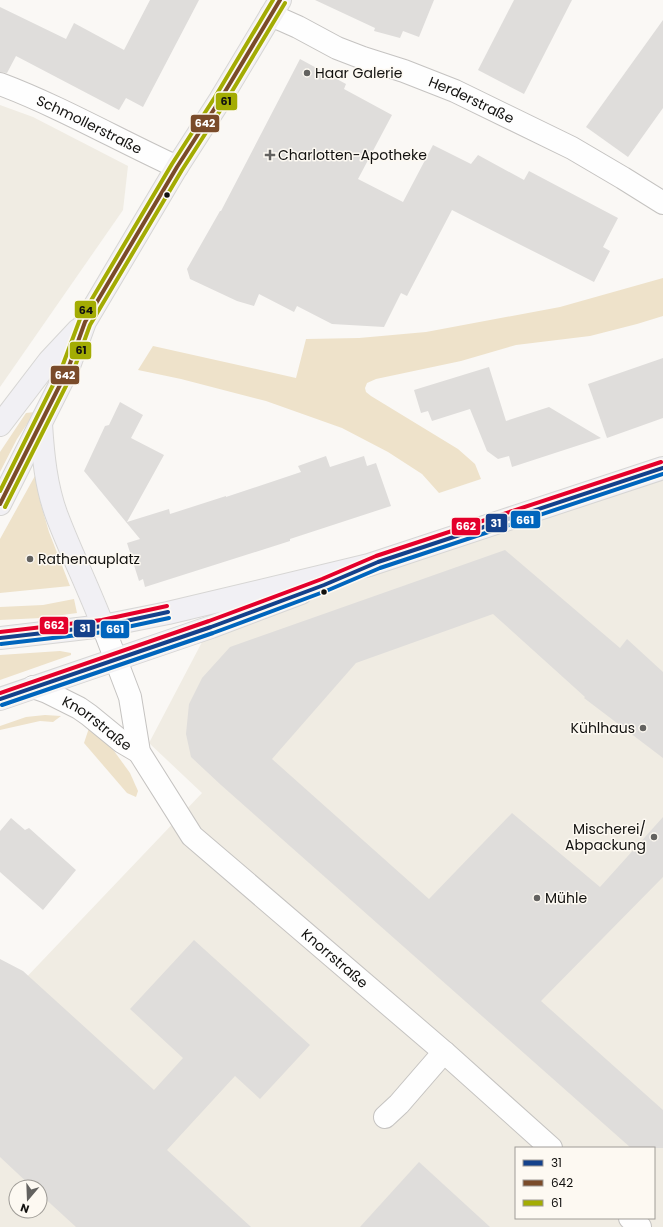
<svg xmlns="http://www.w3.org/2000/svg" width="663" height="1227" font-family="Poppins,sans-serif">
<rect width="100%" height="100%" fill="#faf8f5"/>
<g fill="#f0ece3" fill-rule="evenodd">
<path d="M 0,105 L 33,117 L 128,166 L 123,210 L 0,387 Z"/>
<path d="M 663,473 L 663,1227 L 0,1227 L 0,1005 L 202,793 L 149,743 L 212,623 L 370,562 ZM 516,1148 L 654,1148 L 654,1218 L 516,1218 ZM 16,1187 L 40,1187 L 40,1211 L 16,1211 Z"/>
</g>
<g fill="#eee2ca">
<path d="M 663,278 L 663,316 L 637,324 L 590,336 L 516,345 L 461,361 L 376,379 L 367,383 L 365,388 L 366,392 L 371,396 L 458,449 L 475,464 L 481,479 L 439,493 L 422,474 L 388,452 L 342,428 L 266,401 L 181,379 L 138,370 L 153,346 L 296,378 L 306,339 L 359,338 L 426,332 L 560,307 Z"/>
<path d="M 35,412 L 17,439 L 0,472 L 0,452 L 26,413 Z"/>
<path d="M 36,474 L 39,475 L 40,501 L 49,532 L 70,586 L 0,593 L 0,539 Z"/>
<path d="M 74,599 L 77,613 L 41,618 L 0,620 L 0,607 L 43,605 Z"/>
<path d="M 60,651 L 71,653 L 71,655 L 0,680 L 0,655 Z"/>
<path d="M 45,715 L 61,716 L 53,722 L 40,721 L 0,730 L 0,726 L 26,717 Z"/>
<path d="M 89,728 L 109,744 L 130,773 L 138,791 L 136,797 L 127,793 L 84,743 Z"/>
</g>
<g fill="#dfdddb">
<path d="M 150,0 L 199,0 L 143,107 L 126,98 L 119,110 L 16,56 L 7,73 L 0,72 L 0,7 L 66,39 L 74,23 L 124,50 Z"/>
<path d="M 315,0 L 434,0 L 419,37 L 403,31 L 400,38 L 374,31 L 375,28 Z"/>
<path d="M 514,0 L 572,0 L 524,94 L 478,70 Z"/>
<path d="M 663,20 L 663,108 L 628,157 L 586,127 Z"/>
<path d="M 300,59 L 346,84 L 344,89 L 392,115 L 358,179 L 403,202 L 433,145 L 471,164 L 478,155 L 524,180 L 529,171 L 618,218 L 603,247 L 610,251 L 594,282 L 452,210 L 407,296 L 401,293 L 384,327 L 332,324 L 297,306 L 294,312 L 259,294 L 254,306 L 237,301 L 190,279 L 187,269 L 220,211 L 221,211 Z"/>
<path d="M 663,358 L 663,418 L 607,438 L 588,384 Z"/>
<path d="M 489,367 L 506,421 L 549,407 L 601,438 L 512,467 L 509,456 L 498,459 L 487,451 L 470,409 L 432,421 L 428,411 L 421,413 L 414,390 Z"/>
<path d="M 120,402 L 143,415 L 131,438 L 164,455 L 127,522 L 169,509 L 170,514 L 226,496 L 226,497 L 301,472 L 298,466 L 326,456 L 330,467 L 364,456 L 367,466 L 376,463 L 391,506 L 290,539 L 290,541 L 145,587 L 143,579 L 139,581 L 127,543 L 140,539 L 84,471 L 105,426 L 109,425 Z"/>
<path d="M 505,550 L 620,648 L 627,639 L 663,672 L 663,758 L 584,698 L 585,697 L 493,614 L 356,663 L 272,759 L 429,899 L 512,813 L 600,887 L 663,817 L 663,877 L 541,1001 L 663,1110 L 663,1148 L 631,1148 L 221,785 L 191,757 L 186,734 L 189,704 L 202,678 L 230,647 Z"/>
<path d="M 11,818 L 25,830 L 29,828 L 76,870 L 43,910 L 0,872 L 0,831 Z"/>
<path d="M 194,940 L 310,1045 L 260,1099 L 235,1076 L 167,1150 L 251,1227 L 76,1227 L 40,1194 L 40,1187 L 32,1187 L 0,1157 L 0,959 L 23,971 L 154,1090 L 183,1058 L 130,1009 Z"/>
<path d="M 419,1162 L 490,1227 L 360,1227 Z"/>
</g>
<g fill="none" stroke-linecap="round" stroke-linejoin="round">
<g stroke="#c5c3c1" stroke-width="24">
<g id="minor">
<path id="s1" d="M 271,15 L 298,27 L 337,48 L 363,58 L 404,71 L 455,91 L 572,148 L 623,178 L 663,203"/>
<path id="s2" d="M 0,84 C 61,107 118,140 177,167"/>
<path id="s3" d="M 103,626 L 130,697 L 139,752 L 192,836 L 444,1052 L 551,1148"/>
<path id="s4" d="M 33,687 L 47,692 L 79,708 L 89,715 L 122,742 L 139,752"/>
<path d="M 385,1117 L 399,1104 L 444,1052"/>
<path d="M 630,1218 L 640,1227"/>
</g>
</g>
<g stroke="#d7d6d4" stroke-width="24">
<g id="major">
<path d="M 41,424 C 43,455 46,487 57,516 C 71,553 89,589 103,626"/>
<path d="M 0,425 L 49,361 L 78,330"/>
<path d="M 0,504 L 68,369 L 85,322 L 177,167 L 220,100 L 280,0"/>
<path d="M 0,638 L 103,626 L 168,613 L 369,565 L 663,468"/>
<path d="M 0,699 L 211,627 L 301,593"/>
</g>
</g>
<use href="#minor" stroke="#fefefe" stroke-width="22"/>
<use href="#major" stroke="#f1f0f4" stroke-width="22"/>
<g stroke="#fdf9f2" stroke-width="7">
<g id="bus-1">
<path d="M 0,638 L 103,626 L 168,612"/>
<path d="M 0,699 L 211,627 L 324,585 L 378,562 L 663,468"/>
</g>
</g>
<g stroke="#fdf9f2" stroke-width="7">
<path id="bus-2" d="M 0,504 L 68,369 L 85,322 L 177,167 L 220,100 L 280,0"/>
</g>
<g stroke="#fdf9f2" stroke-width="7">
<path id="bus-3" d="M 5,507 L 73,372 L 90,325 L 182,170 L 225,103 L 285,3"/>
</g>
<g stroke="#fdf9f2" stroke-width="7">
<g id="bus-4">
<path d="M 1,644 L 104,632 L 169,618"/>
<path d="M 2,705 L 213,633 L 326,591 L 380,568 L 663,474"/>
</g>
</g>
<g stroke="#fdf9f2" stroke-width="7">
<g id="bus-5">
<path d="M 0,632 L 102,620 L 167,606"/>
<path d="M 0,693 L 209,621 L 322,579 L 376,556 L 661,462"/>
</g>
</g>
<g stroke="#fdf9f2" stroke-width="7">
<path id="bus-6" d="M 0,491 L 62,367 L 80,319 L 172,164 L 215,97 L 273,0"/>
</g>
<use href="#bus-1" stroke="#14418b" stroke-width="4"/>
<use href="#bus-2" stroke="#7a4b2a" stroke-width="4"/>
<use href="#bus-3" stroke="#a3ac03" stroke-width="4"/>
<use href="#bus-4" stroke="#0065bd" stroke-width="4"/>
<use href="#bus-5" stroke="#e4002b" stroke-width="4"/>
<use href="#bus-6" stroke="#a3ac03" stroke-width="4"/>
</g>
<g fill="#636260" stroke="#fdf9f2" stroke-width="1.5">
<circle cx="307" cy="73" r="4"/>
<path d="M268 149h4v4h4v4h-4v4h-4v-4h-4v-4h4z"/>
<circle cx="30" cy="559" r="4"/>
<circle cx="643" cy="728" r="4"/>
<circle cx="654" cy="837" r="4"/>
<circle cx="537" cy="898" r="4"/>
</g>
<g fill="#12110f" stroke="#fdf9f2" stroke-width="1.5">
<circle cx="167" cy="195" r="3.5"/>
<circle cx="324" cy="592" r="3.5"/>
</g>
<g text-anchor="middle" stroke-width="3" stroke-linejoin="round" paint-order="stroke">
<g font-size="14" fill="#12110f" stroke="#fdf9f2" text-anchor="start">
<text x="315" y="78">Haar Galerie</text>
<text x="278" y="160">Charlotten-Apotheke</text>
<text x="38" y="564">Rathenauplatz</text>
<text x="635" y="733" text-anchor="end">Kühlhaus</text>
<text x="646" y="834" text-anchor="end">Mischerei/<tspan x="646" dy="16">Abpackung</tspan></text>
<text x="545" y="903">Mühle</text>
</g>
<g font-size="14" fill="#12110f" stroke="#fdf9f2">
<text dy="5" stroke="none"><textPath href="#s1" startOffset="218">Herderstraße</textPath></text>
<text dy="5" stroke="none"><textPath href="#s2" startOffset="98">Schmollerstraße</textPath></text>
<text dy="5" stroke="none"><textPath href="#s4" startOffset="74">Knorrstraße</textPath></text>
<text dy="5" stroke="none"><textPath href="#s3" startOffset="419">Knorrstraße</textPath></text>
</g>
</g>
<g stroke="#fdf9f2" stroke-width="1.5">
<rect x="215" y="92" width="23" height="19" rx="4" fill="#a3ac03"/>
<rect x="190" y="114" width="30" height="19" rx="4" fill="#7a4b2a"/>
<rect x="74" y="300" width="23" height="19" rx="4" fill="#a3ac03"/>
<rect x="69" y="341" width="23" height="19" rx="4" fill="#a3ac03"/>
<rect x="50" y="365" width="30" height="20" rx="4" fill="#7a4b2a"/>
<rect x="510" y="510" width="31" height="19" rx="4" fill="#0065bd"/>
<rect x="485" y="513" width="23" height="20" rx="4" fill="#14418b"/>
<rect x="451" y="517" width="30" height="19" rx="4" fill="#e4002b"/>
<rect x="39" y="616" width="30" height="19" rx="4" fill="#e4002b"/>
<rect x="73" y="619" width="23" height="19" rx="4" fill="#14418b"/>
<rect x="100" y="620" width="30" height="19" rx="4" fill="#0065bd"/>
</g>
<g font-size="11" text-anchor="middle" font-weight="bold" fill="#fff">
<text x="205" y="127">642</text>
<text x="65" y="379">642</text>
<text x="525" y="524">661</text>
<text x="496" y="527">31</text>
<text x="466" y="530">662</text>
<text x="54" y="629">662</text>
<text x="85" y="632">31</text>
<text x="115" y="633">661</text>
</g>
<g font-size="11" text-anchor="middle" font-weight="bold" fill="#111">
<text x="226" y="105">61</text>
<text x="86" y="314">64</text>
<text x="81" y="354">61</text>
</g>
<rect x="515" y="1147" width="140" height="72" fill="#fdf9f2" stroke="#9f9c97"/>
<rect x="523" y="1160" width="20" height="6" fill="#14418b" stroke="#9f9c97"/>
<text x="551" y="1167" font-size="12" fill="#12110f">31</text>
<rect x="523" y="1180" width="20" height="6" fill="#7a4b2a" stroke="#9f9c97"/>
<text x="551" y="1187" font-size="12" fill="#12110f">642</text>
<rect x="523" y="1200" width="20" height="6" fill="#a3ac03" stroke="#9f9c97"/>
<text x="551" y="1207" font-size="12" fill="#12110f">61</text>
<g transform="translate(28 1199) rotate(199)"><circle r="19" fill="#fdf9f2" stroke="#9f9c97"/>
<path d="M0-3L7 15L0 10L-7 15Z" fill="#636260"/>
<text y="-6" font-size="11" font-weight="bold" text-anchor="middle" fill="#12110f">N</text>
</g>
</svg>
